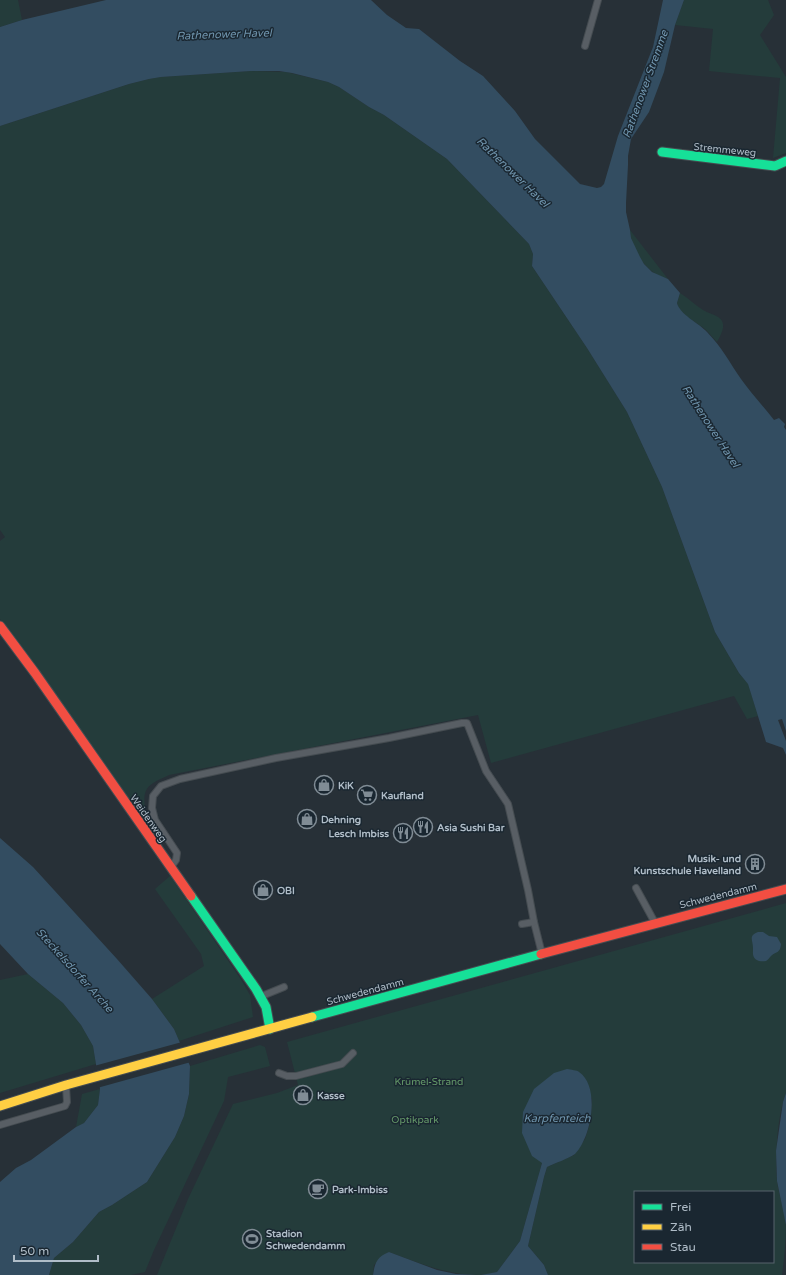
<svg xmlns="http://www.w3.org/2000/svg" width="786" height="1275" font-family="'Varela Round',sans-serif">
<rect width="100%" height="100%" fill="#273037"/>
<g fill="#243c3b" fill-rule="evenodd">
<path d="M 0,0 L 18,0 L 22,20 L 0,27 Z"/>
<path d="M 684,0 L 768,0 L 774,15 L 760,35 L 786,77 L 786,153 L 773,158 L 780,78 L 709,71 L 713,29 L 675,25 Z"/>
<path d="M 251,71 L 286,72 L 328,82 L 339,87 L 369,107 L 384,115 L 447,159 L 529,244 L 533,254 L 532,266 L 587,348 L 627,412 L 662,487 L 715,632 L 739,673 L 748,683 L 758,716 L 747,719 L 734,696 L 491,763 L 478,715 L 169,775 C 150,784 142,786 145,808 L 138,812 L 0,619 L 0,541 L 5,537 L 0,530 L 0,126 L 129,84 L 149,79 L 161,77 Z"/>
<path d="M 630,230 L 668,279 C 663,277 657,276 653,272 C 641,264 630,244 630,230 Z"/>
<path d="M 680,293 C 688,298 695,305 703,310 C 708,313 713,314 718,317 C 728,323 721,335 717,342 C 713,338 710,334 706,330 C 697,322 680,316 677,303 Z"/>
<path d="M 170,876 L 240,978 L 250,995 L 253,1017 L 179,1041 L 174,1029 L 152,999 L 204,966 L 201,954 L 155,889 Z"/>
<path d="M 786,903 L 786,1093 C 777,1116 775,1156 777,1181 C 779,1196 785,1211 786,1226 C 786,1243 784,1259 782,1275 L 548,1275 L 544,1265 L 528,1246 L 544,1177 L 547,1167 L 574,1155 L 585,1139 L 591,1120 L 592,1097 L 542,1163 L 520,1241 L 497,1272 C 491,1273 485,1275 479,1275 C 447,1275 419,1263 389,1252 L 374,1265 L 373,1275 L 157,1275 L 188,1199 L 233,1104 L 277,1093 L 298,1085 L 287,1042 ZM 635,1192 L 773,1192 L 773,1262 L 635,1262 Z"/>
<path d="M 28,974 L 63,1003 L 81,1025 L 93,1046 L 96,1064 L 0,1093 L 0,980 Z"/>
<path d="M 260,1045 L 265,1047 L 270,1066 L 228,1077 L 224,1101 L 154,1250 L 145,1272 L 131,1275 L 49,1275 L 54,1258 L 73,1242 L 99,1212 L 112,1205 L 147,1182 L 175,1137 L 184,1116 L 189,1094 L 190,1066 Z"/>
<path d="M 100,1089 L 98,1105 L 84,1123 L 76,1127 L 82,1094 Z"/>
</g>
<g fill="#334d61">
<path d="M 106,0 L 371,0 L 387,15 L 406,28 L 419,29 L 460,61 L 483,76 L 515,111 L 535,139 L 580,184 L 597,188 L 601,187 L 604,184 L 618,136 L 653,47 L 663,0 L 684,0 L 675,25 L 664,72 L 649,112 L 631,139 L 628,156 L 628,165 L 626,203 L 626,212 L 630,230 L 631,238 L 640,257 L 644,264 L 652,272 L 668,279 L 680,293 L 677,303 C 680,315 699,323 707,332 C 721,346 730,363 741,379 C 751,393 763,406 774,420 L 779,418 L 785,424 L 784,427 L 786,430 L 786,731 L 782,719 L 778,720 L 786,741 L 786,755 L 783,748 L 766,742 L 748,684 L 739,673 L 715,632 L 662,487 L 627,412 L 587,348 L 532,266 L 533,254 L 529,244 L 447,159 L 384,115 L 369,107 L 339,87 L 328,82 L 292,73 L 279,71 L 251,71 L 161,77 L 149,79 L 129,84 L 0,126 L 0,27 L 22,20 Z"/>
<path d="M 0,838 L 33,867 L 117,959 L 152,999 L 174,1029 L 190,1066 L 189,1094 L 184,1116 L 175,1137 L 147,1182 L 112,1205 L 99,1212 L 73,1242 L 54,1258 L 49,1275 L 0,1275 L 0,1182 L 16,1168 L 31,1160 L 76,1127 L 84,1123 L 98,1105 L 100,1089 L 93,1046 L 81,1025 L 63,1003 L 28,974 L 0,944 Z"/>
<path d="M 758,932 L 763,932 L 769,936 L 777,937 L 781,944 C 780,954 776,951 771,956 C 769,958 768,960 766,961 C 759,962 752,960 753,951 C 753,950 753,949 753,948 C 753,940 748,936 758,932 Z"/>
<path d="M 567,1069 C 571,1070 577,1070 579,1072 C 601,1087 591,1138 575,1154 C 570,1158 553,1164 547,1167 L 544,1177 L 528,1246 L 544,1265 L 548,1275 L 481,1275 L 497,1272 L 520,1241 L 542,1163 L 532,1156 L 522,1133 L 523,1112 L 534,1089 L 554,1073 Z"/>
<path d="M 786,1093 L 786,1225 L 777,1181 L 776,1151 L 783,1102 Z"/>
<path d="M 389,1252 L 437,1270 L 456,1274 L 477,1275 L 373,1275 C 375,1262 377,1257 389,1252 Z"/>
</g>
<path fill="#273037" d="M 182,1042 L 191,1062 L 97,1088 L 94,1066 Z"/>
<g fill="none" stroke-linecap="round" stroke-linejoin="round">
<g stroke="#454c51" stroke-width="8">
<g id="lane">
<path d="M 585,46 L 598,0"/>
<path d="M 171,867 L 176,860 L 177,853 L 155,820 L 152,808 L 153,796 L 161,786 L 180,779 L 276,758 L 389,738 L 462,723 L 467,723 L 486,771 L 508,804 L 528,890 L 534,922 L 542,954"/>
<path d="M 636,888 L 654,921"/>
<path d="M 522,924 L 534,922"/>
<path d="M 262,996 L 284,987"/>
<path d="M 279,1073 L 287,1076 L 296,1076 L 342,1064 L 353,1053"/>
<path d="M 0,1125 L 65,1106 L 67,1102 L 66,1087"/>
</g>
</g>
<g stroke="#454c51" stroke-width="11">
<g id="fast">
<path d="M 662,152 L 775,166 L 786,161"/>
<path d="M 191,896 L 256,989 L 266,1007 L 270,1029"/>
<path d="M 312,1017 L 541,954"/>
</g>
</g>
<g stroke="#454c51" stroke-width="11">
<path id="slow" d="M 0,1106 L 66,1085 L 312,1017"/>
</g>
<g stroke="#454c51" stroke-width="11">
<g id="jam">
<path d="M 0,626 L 35,673 L 191,896"/>
<path d="M 541,954 L 786,889"/>
</g>
</g>
<use href="#lane" stroke="#585e64" stroke-width="6"/>
<use href="#fast" stroke="#16e098" stroke-width="9"/>
<use href="#slow" stroke="#ffcf43" stroke-width="9"/>
<use href="#jam" stroke="#f24e42" stroke-width="9"/>
</g>
<defs>
<g id="shop-ring" transform="scale(1)"><circle r="9.5" fill="#1a2731" stroke="#808c95" stroke-width="1.5"/><path d="M-5-2.5h2.3a2.7 3.5 0 0 1 5.4 0H5L5.5 6h-11ZM-1.5-2.5h3a1.5 2.3 0 0 0-3 0Z" fill="#808c95"/></g>
<g id="supermarket-ring" transform="scale(1)"><circle r="9.5" fill="#1a2731" stroke="#808c95" stroke-width="1.5"/><path d="M-6-5.5h2.5l.6 2H6L4.5 2H-2.5L-4.4-4H-6ZM-1.5 3.2a1.3 1.3 0 1 0 .1 0ZM3 3.2a1.3 1.3 0 1 0 .1 0Z" fill="#808c95"/></g>
<g id="restaurant-ring" transform="scale(1)"><circle r="9.5" fill="#1a2731" stroke="#808c95" stroke-width="1.5"/><path d="M-5-6h1v4h1v-4h1v4h1v-4h1v5L-1.5 .5V6h-2V.5L-5-1ZM5-6V6H3V1.5H1.5Q1.5-4 5-6Z" fill="#808c95"/></g>
<g id="building-ring" transform="scale(1)"><circle r="9.5" fill="#1a2731" stroke="#808c95" stroke-width="1.5"/><path d="M-4-6H4V6H1V3H-1V6H-4ZM-2.5-4.3h1.7v1.8h-1.7ZM.8-4.3h1.7v1.8H.8ZM-2.5-1h1.7V.8h-1.7ZM.8-1h1.7V.8H.8Z" fill="#808c95"/></g>
<g id="cafe-ring" transform="scale(1)"><circle r="9.5" fill="#1a2731" stroke="#808c95" stroke-width="1.5"/><path d="M-5.5-4.5H6V0H3Q3 3.5 0 3.5H-2.5Q-5.5 3.5-5.5 0ZM3-3.2v2h1.7v-2ZM-6 4.5H4V6H-6Z" fill="#808c95"/></g>
<g id="stadium-ring" transform="scale(1)"><circle r="9.5" fill="#1a2731" stroke="#808c95" stroke-width="1.5"/><path d="M0-5a6.5 5 0 1 0 0 10a6.5 5 0 1 0 0-10ZM-3.5-1.8h7v3.6h-7Z" fill="#808c95"/></g>
</defs>
<g fill-rule="evenodd">
<use href="#shop-ring" x="324" y="785"/>
<use href="#supermarket-ring" x="367" y="795"/>
<use href="#shop-ring" x="307" y="819"/>
<use href="#restaurant-ring" x="423" y="827"/>
<use href="#restaurant-ring" x="403" y="833"/>
<use href="#building-ring" x="755" y="864"/>
<use href="#shop-ring" x="263" y="890"/>
<use href="#shop-ring" x="303" y="1095"/>
<use href="#cafe-ring" x="318" y="1189"/>
<use href="#stadium-ring" x="252" y="1239"/>
</g>
<g text-anchor="middle" stroke-width="3" stroke-linejoin="round" paint-order="stroke">
<g font-size="10" fill="#b0bdc8" stroke="#1a2731">
<text transform="translate(725 149) rotate(6)" y="4">Stremmeweg</text>
<text transform="translate(149 818) rotate(55)" y="4">Weidenweg</text>
<text transform="translate(718 895) rotate(-14)" y="4">Schwedendamm</text>
<text transform="translate(365 991) rotate(-15)" y="4">Schwedendamm</text>
</g>
<g font-size="10" font-weight="bold" fill="#b0bdc8" stroke="#1a2731" text-anchor="start">
<text x="338" y="789">KiK</text>
<text x="381" y="799">Kaufland</text>
<text x="321" y="823">Dehning</text>
<text x="437" y="831">Asia Sushi Bar</text>
<text x="389" y="837" text-anchor="end">Lesch Imbiss</text>
<text x="741" y="862" text-anchor="end">Musik- und<tspan x="741" dy="12">Kunstschule Havelland</tspan></text>
<text x="277" y="894">OBI</text>
<text x="317" y="1099">Kasse</text>
<text x="332" y="1193">Park-Imbiss</text>
<text x="266" y="1237">Stadion<tspan x="266" dy="12">Schwedendamm</tspan></text>
</g>
<g font-size="10" fill="#669b6a" stroke="#1a2731">
<text x="429" y="1085">Krümel-Strand</text>
<text x="415" y="1123">Optikpark</text>
</g>
<g font-size="11" font-style="italic" fill="#6f94ad" stroke="#1a2731">
<text transform="translate(224 34) rotate(-2)" y="4">Rathenower Havel</text>
<text transform="translate(645 84) rotate(-70)" y="4">Rathenower Stremme</text>
<text transform="translate(513 172) rotate(44)" y="4">Rathenower Havel</text>
<text transform="translate(711 426) rotate(57)" y="4">Rathenower Havel</text>
<text transform="translate(75 970) rotate(48)" y="4">Steckelsdorfer Arche</text>
<text x="557" y="1122">Karpfenteich</text>
</g>
</g>
<rect x="634" y="1191" width="140" height="72" fill="#1a2731" stroke="#56636d"/>
<rect x="642" y="1204" width="20" height="6" fill="#16e098" stroke="#56636d"/>
<text x="670" y="1211" font-size="12" fill="#b0bdc8">Frei</text>
<rect x="642" y="1224" width="20" height="6" fill="#ffcf43" stroke="#56636d"/>
<text x="670" y="1231" font-size="12" fill="#b0bdc8">Zäh</text>
<rect x="642" y="1244" width="20" height="6" fill="#f24e42" stroke="#56636d"/>
<text x="670" y="1251" font-size="12" fill="#b0bdc8">Stau</text>
<path d="M14 1255v6h84v-6" fill="none" stroke="#b0bdc8" stroke-width="2"/>
<text x="20" y="1255" font-size="12" fill="#b0bdc8" stroke="#1a2731" stroke-width="3" paint-order="stroke">50 m</text>
</svg>
